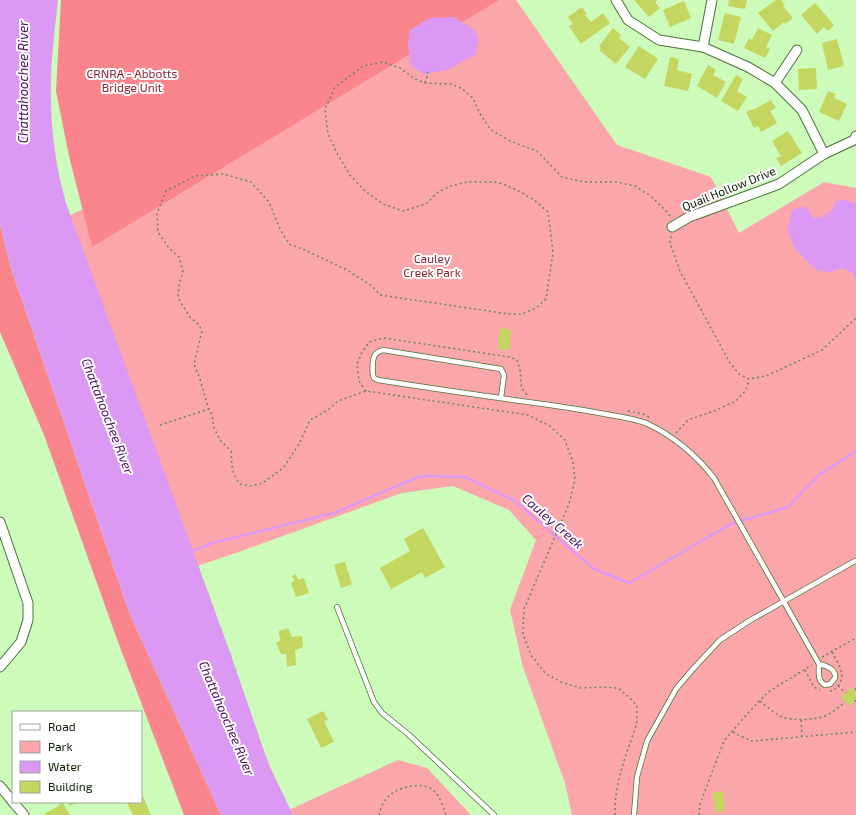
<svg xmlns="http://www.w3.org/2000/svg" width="856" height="815" font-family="'Exo 2',sans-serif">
<rect width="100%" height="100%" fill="#cdfbba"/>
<g fill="#fba6aa">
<path d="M 454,0 L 516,0 L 617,145 L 711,177 L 739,233 L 824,182 L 856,188 L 856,815 L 572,815 L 565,783 L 523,667 L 510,610 L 536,540 L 509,510 L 453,486 L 402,493 L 236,553 L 188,569 L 63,219 L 93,204 Z"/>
<path d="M 398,760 L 427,768 L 471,815 L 283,815 L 282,813 Z"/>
</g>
<g fill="#fb858d">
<path d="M 61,0 L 499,0 L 92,247 L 69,156 L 56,91 Z"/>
<path d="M 0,224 L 11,268 L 129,612 L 221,815 L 184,815 L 118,642 L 44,435 L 0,332 Z"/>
</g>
<g fill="#dc99f4">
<path d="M 0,0 L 58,0 C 55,28 51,57 51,85 C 50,125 55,164 66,203 L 231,655 L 263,748 L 270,767 L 293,815 L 221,815 L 129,612 L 11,268 L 0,224 Z"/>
<path d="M 454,17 L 474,30 L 479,40 L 475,55 L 447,70 L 424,74 L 411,66 L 408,43 L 410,30 L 430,18 Z"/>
<path d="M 843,199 L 856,204 L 856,280 L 851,272 L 842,268 L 830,272 L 818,271 L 805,260 L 794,247 L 787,230 L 792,210 L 805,206 L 813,218 L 822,217 L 831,211 L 836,202 Z"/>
</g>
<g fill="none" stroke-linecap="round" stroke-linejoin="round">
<path stroke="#dc99f4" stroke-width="2.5" d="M 190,552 L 212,543 L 334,513 L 420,476 L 465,477 L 515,501 L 594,569 L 629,583 L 731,524 L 788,507 L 819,475 L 856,451"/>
</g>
<g fill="#c4d660">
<path d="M 634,0 L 658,0 L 655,2 L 660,8 L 649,17 Z"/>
<path d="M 729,0 L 747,0 L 745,9 L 728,6 Z"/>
<path d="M 776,0 L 781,0 L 785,5 L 783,6 L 793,18 L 785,24 L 784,22 L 773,31 L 758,13 Z"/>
<path d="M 684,1 L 691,18 L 670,27 L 663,10 Z"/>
<path d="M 815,3 L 834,25 L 828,31 L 824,27 L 817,34 L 801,15 Z"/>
<path d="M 582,7 L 587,14 L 585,15 L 591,22 L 603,13 L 610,23 L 581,44 L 569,26 L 573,24 L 568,17 Z"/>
<path d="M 725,13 L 741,17 L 734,44 L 718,40 Z"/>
<path d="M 613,28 L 621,35 L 619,38 L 630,47 L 616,64 L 599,50 L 601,48 L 599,46 Z"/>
<path d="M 758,28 L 772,35 L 766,47 L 770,49 L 765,58 L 744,48 L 749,38 L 752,40 Z"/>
<path d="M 837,39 L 844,66 L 828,70 L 822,43 Z"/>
<path d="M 639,46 L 658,59 L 645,79 L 625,67 Z"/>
<path d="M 670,57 L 679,59 L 677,70 L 692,74 L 688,91 L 664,86 Z"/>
<path d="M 708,65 L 716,70 L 713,75 L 726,82 L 717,98 L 697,86 Z"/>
<path d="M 816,68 L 817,89 L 799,90 L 798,69 Z"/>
<path d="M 736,75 L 743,79 L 737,91 L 747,97 L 738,111 L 721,101 Z"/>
<path d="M 828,91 L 836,94 L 834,98 L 847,104 L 839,121 L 819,112 Z"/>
<path d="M 771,100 L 776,108 L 770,111 L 777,123 L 761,132 L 758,126 L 754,128 L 746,112 L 753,109 L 753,110 Z"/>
<path d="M 788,131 L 802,153 L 781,166 L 776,158 L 781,156 L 772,141 Z"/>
<path d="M 500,328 L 511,330 L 509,350 L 498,349 Z"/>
<path d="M 423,528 L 445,567 L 425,578 L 422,572 L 391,589 L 380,568 L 410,551 L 404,539 Z"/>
<path d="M 345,562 L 352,584 L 341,588 L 334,565 Z"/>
<path d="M 296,574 L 298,580 L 304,578 L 309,593 L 296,597 L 291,583 L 294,581 L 292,576 Z"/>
<path d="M 288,628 L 292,637 L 302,636 L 303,647 L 295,650 L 296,665 L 291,666 L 287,667 L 286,654 L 281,654 L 276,643 L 281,640 L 279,636 L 279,631 Z"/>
<path d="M 851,687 L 856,691 L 856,699 L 850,706 L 841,698 Z"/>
<path d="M 323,711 L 328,720 L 324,721 L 334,742 L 321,748 L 307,719 Z"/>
<path d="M 723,791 L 725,811 L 715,812 L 713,792 Z"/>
<path d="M 143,796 L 151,815 L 133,815 L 127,803 L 130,802 L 141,802 L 141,797 Z"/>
<path d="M 68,802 L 77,802 L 69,806 Z"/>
<path d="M 63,803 L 70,815 L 43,815 Z"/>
</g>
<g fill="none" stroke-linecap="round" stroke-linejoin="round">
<g stroke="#4a7339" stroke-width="6">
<g id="service">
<path d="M 501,398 L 504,375 L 501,369 L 383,350 C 380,351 376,352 375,355 C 372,359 372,374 374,378 L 378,380 C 435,389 492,397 550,405 C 570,408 590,411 610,415 C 622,417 636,419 648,424 C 675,437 696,455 714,478 L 819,664 C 819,672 817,681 825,685 L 830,684 L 835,678 C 836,669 827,666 819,664"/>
<path d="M 337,607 L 374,702 L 382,713 L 408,734 L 494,815"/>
<path d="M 634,815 L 637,777 L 647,741 L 676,689 L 693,669 L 720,640 L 749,621 L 853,562 L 856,561"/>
</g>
</g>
<g stroke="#4a7339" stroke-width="11">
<g id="minor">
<path d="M 616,0 L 628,20 L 659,40 L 703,47 L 748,67 L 775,83 L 802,110 L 824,154"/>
<path d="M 703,47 L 712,0"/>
<path d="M 775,83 L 797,50"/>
<path d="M 672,227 L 689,217 L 763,190 L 779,184 L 824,154 L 854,140 L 856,136"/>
<path d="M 0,522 L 28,603 L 28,620 L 21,642 L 0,667"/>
<path d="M 0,786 L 13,802"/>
<path d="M 13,802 L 24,815"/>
</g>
</g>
<g stroke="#67865b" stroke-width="1.5" stroke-dasharray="2 3" stroke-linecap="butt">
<path d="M 425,83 L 428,74 L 427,69"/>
<path d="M 671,236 L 670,243 L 680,271 L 730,363 L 739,374 L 749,379 L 766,376 L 822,350 L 856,318"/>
<path d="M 366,391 L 359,381 L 357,364 L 361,354 L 369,342 L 384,338 L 510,357 L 517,360 C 518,363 519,366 520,370 C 522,380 518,386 527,395"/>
<path d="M 628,411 L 643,414 L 649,417"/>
<path d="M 160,425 L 209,409"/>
<path d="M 676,433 L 688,420 L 714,411 L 736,401 L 746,390 L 749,380"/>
<path d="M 832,652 C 838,664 847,674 838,686"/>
<path d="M 822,657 L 856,638"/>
<path d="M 805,670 L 814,687 L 820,690"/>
<path d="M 855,690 L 856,688"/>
<path d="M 830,691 L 833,691 L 838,686 L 846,693"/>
<path d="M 855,700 L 856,702"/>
<path d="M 760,701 C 767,707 774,713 782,717 C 793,721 814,720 825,716 C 832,713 839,707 845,702"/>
<path d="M 801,720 L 802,736"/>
<path d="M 733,732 L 740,736 L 752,741 L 856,732"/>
<path d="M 379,815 C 380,809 384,800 389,796 C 398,787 423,781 433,790 C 440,796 443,806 446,815"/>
<path d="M 615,815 C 614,784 626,755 636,726 L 637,720 L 637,706 L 630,698 L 618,688 L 603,687 L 580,688 L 561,682 L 545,673 L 531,655 L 523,634 L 524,609 L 569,504 L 575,480 L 573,462 L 565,440 L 550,426 L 528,415 L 366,391 L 338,401 L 328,410 L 310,420 L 299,444 L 284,467 L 263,483 L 250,486 L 240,484 C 231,473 232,465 231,451 L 220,440 L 214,428 L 212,415 L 208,407 L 200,379 L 194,364 L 202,331 L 199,325 L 190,317 L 178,298 L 179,284 L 183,272 L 179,257 L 169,248 L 158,232 L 157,214 L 166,191 L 195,176 L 224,174 L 251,182 L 269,202 L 280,229 L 289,244 L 305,250 L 347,270 L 372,286 L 380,295 L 509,314 L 522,314 L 536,308 L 546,299 L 553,252 L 548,212 L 534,200 L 517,190 L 503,184 L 494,182 L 467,182 L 451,186 L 438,192 L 426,204 L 403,211 L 383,204 L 365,191 L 350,175 L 338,155 L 328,134 L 325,109 L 335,87 L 363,66 L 383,62 L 400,68 L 415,79 L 425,83 L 451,84 L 461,88 L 473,98 L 480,114 L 491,130 L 510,141 L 537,151 L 562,177 L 584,182 L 617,182 L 635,186 L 652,197 L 669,214 L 670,218"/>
<path d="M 699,815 L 700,804 L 724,741 L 748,713 L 768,692 L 812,665"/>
</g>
<use href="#service" stroke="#fff" stroke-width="4.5"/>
<use href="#minor" stroke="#fff" stroke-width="9"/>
</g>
<g text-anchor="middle" stroke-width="4" stroke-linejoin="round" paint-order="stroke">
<g font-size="12" fill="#8c2333" stroke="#fff">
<text x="132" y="78">CRNRA - Abbotts<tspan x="132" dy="14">Bridge Unit</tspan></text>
<text x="432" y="263">Cauley<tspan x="432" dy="14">Creek Park</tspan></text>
</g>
<g font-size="12" fill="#0b1b04" stroke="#fff">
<text transform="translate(729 189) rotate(-22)" y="4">Quail Hollow Drive</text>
</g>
<g font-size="13" font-style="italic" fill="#4c0c5f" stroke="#fff">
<text transform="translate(23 82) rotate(-90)" y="5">Chattahoochee River</text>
<text transform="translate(108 416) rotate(69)" y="5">Chattahoochee River</text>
<text transform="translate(553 521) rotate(41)" y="5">Cauley Creek</text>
<text transform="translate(227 718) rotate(67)" y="5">Chattahoochee River</text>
</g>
</g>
<rect x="12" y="711" width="130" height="92" fill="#ffffff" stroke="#9da49b"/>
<rect x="20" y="724" width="20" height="6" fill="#ffffff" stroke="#9da49b"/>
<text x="48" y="731" font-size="12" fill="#0b1b04">Road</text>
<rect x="20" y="741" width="20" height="12" fill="#fba6aa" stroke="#9da49b"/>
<text x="48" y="751" font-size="12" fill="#0b1b04">Park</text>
<rect x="20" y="761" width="20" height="12" fill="#dc99f4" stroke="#9da49b"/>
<text x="48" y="771" font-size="12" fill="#0b1b04">Water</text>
<rect x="20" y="781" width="20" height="12" fill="#c4d660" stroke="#9da49b"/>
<text x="48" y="791" font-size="12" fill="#0b1b04">Building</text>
</svg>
